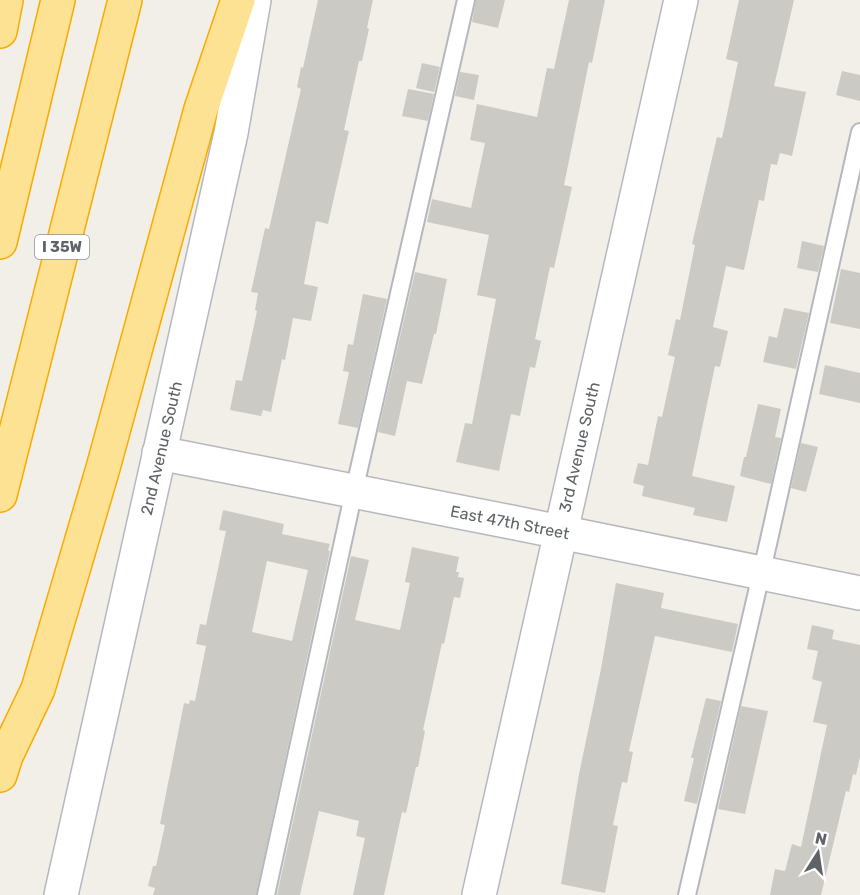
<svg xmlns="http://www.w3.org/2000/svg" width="860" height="895" font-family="Rubik,sans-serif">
<rect width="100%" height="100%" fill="#f1efe8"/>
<g fill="#cccac5" fill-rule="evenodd">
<path d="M 318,0 L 373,0 L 367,28 L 369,29 L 362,61 L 359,61 L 344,130 L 349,131 L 328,224 L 316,221 L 304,284 L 318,287 L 311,321 L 293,318 L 285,360 L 282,359 L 271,412 L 263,410 L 261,416 L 230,410 L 236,380 L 242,381 L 257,311 L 255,310 L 258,293 L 251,292 L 265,228 L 269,229 L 282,172 L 301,89 L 297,87 L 301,67 L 303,68 Z"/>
<path d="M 476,0 L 505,0 L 498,28 L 472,22 Z"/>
<path d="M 569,0 L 605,0 L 592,63 L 589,62 L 564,185 L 572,187 L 554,268 L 550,267 L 535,339 L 541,341 L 535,368 L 530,367 L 520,416 L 511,414 L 499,471 L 456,462 L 465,423 L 472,424 L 496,299 L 477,295 L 489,235 L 427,222 L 432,199 L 471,208 L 485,143 L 470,140 L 477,104 L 537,117 L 547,68 L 554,69 Z"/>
<path d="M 739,0 L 794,0 L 774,86 L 806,92 L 792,156 L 780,153 L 777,165 L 771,164 L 764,201 L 759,200 L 744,270 L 726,266 L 713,327 L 728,331 L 720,367 L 715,366 L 692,476 L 735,486 L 727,522 L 693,515 L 695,508 L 642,496 L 644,486 L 633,483 L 638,463 L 648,465 L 658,416 L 662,417 L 675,357 L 668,355 L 676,319 L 680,320 L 695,245 L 692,244 L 717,137 L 722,138 L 738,62 L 726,59 Z"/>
<path d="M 422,63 L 440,67 L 434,92 L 416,88 Z"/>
<path d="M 842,71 L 860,75 L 860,101 L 836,95 Z"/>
<path d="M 460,72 L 479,75 L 474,100 L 455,96 Z"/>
<path d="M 408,89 L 434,94 L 428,121 L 402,116 Z"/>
<path d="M 802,241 L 824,246 L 818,272 L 797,268 Z"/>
<path d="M 841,269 L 860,273 L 860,329 L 830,323 Z"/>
<path d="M 415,272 L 447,279 L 436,334 L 434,334 L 422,384 L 407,381 L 395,436 L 378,432 Z"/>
<path d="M 363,294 L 387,299 L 358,428 L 338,424 L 349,372 L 343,371 L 348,344 L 353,345 Z"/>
<path d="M 784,308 L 809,313 L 796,369 L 763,362 L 769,336 L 777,338 Z"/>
<path d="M 825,365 L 860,373 L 860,403 L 819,394 Z"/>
<path d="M 758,404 L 781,409 L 775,437 L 781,438 L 771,484 L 740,476 L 744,457 L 746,457 Z"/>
<path d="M 801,443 L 818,447 L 806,492 L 791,488 Z"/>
<path d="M 223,510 L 284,524 L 282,534 L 330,544 L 328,550 L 330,551 L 256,895 L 153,895 L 155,888 L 148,886 L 153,866 L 156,866 L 165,825 L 160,824 L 184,703 L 189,704 L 190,700 L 195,701 L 206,646 L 196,644 L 200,624 L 206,625 L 226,531 L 219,530 ZM 267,561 L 308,570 L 292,641 L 252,632 Z"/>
<path d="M 412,547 L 459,557 L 456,572 L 459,572 L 458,577 L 464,578 L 460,598 L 454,597 L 444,644 L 442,643 L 423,730 L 425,731 L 418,767 L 416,767 L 406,813 L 402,812 L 384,895 L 353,895 L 365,838 L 356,836 L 359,821 L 319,811 L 300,895 L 277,895 L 351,556 L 369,560 L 355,620 L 400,630 L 410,583 L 405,582 Z"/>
<path d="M 616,583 L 664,593 L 661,608 L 738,624 L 732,652 L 655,636 L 629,751 L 633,752 L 627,783 L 622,782 L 613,825 L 618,826 L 605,893 L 561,884 L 579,774 L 601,669 Z"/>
<path d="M 812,625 L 834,630 L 832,639 L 860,645 L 860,757 L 856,775 L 853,774 L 849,792 L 846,791 L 821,895 L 770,895 L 775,869 L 785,871 L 792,844 L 801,847 L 827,725 L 813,722 L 822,682 L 812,679 L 818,651 L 807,649 Z"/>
<path d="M 706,698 L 721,701 L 697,804 L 684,801 L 694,758 L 691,758 Z"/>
<path d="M 741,706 L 768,711 L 745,814 L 718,809 Z"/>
</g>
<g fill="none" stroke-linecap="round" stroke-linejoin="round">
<g stroke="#b5b8bc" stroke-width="20">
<g id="service">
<path d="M 266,895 L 354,491 L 466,0"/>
<path d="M 687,895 L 768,544 L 860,132"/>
</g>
</g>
<g stroke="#b5b8bc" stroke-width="36">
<g id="minor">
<path d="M 159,453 L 511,522 L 860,593"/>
<path d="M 61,895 L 231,133 L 254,0"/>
<path d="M 479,895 L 681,0"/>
</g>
</g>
<g stroke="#f9ab00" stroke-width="36">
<g id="motorway">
<path d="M 0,31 L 6,0"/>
<path d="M 0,242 L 58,0"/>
<path d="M 0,495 L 125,0"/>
<path d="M 0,775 L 6,756 L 38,689 L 103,468 L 201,109 L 238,0"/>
</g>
</g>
<use href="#service" stroke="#fff" stroke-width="16"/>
<use href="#minor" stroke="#fff" stroke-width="33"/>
<use href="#motorway" stroke="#fde293" stroke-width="33"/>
</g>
<g text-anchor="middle" stroke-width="5" stroke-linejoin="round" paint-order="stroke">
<rect fill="#fff" stroke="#8f9295" stroke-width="1.5" x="35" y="235" width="54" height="24" rx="4.5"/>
<g font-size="15" font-weight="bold" fill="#5f6368">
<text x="62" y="252">I 35W</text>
</g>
<g font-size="16" fill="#5f6368" stroke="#fff">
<text transform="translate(579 447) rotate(-77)" y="6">3rd Avenue South</text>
<text transform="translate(161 448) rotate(-77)" y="6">2nd Avenue South</text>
<text transform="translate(510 522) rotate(11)" y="6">East 47th Street</text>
</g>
</g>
<g transform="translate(818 853) rotate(12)" stroke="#ffffff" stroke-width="4.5" paint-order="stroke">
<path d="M0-4.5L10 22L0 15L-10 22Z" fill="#5f6368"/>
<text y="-9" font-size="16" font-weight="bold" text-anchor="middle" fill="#5f6368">N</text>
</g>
</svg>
